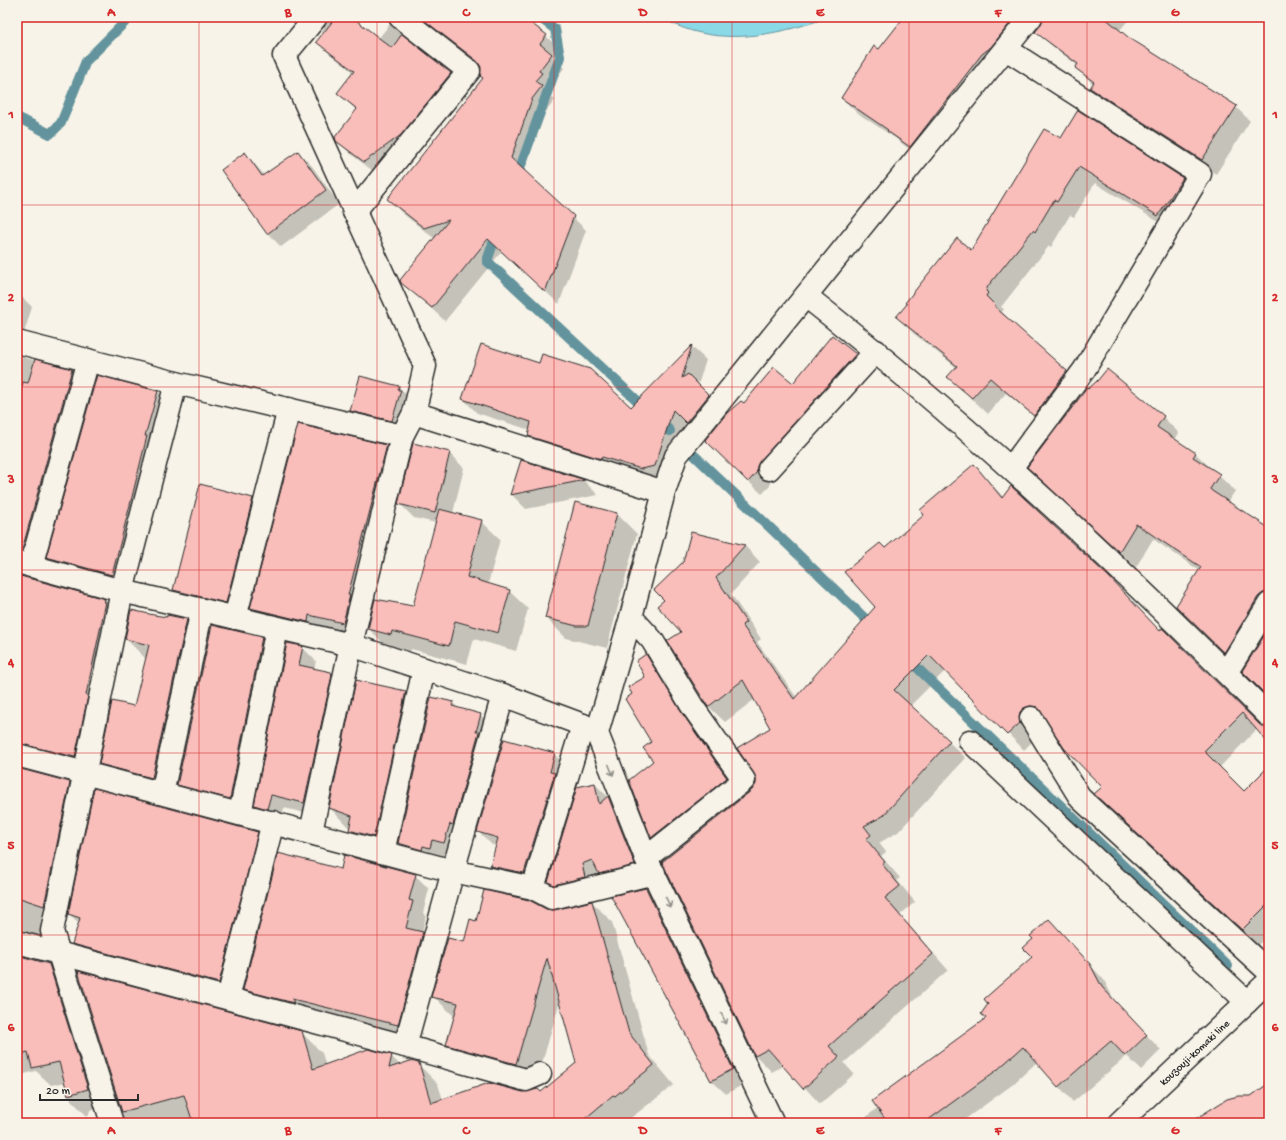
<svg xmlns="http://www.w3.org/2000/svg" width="1286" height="1140" font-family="'Gochi Hand',sans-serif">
<rect width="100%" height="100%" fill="#f7f3e8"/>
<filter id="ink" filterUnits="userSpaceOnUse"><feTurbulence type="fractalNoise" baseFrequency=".025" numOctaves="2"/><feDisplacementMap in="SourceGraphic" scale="8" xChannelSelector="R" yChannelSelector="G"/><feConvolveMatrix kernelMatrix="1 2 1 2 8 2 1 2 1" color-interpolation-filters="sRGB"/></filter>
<g filter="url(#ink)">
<path fill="#8ad9e7" stroke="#64939c" d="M 661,17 L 829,17 C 776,36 712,49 661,17 Z"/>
<g fill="#0003" fill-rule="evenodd">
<path d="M 299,17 L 350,17 L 378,39 L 390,24 L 451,74 L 464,87 L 378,175 L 351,154 L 337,140 L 357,111 L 338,92 L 354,73 L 331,55 L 317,42 L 324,33 L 322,31 L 329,18 L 326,18 L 315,29 Z"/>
<path d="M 417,17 L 522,17 L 546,36 L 559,49 L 553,57 L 564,68 L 552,84 L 554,87 L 549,94 L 555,100 L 545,113 L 524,171 L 586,230 L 559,304 L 502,251 L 445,321 L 402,282 L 435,239 L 402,213 L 389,199 L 483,78 L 481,76 L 482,67 Z"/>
<path d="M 905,17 L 1131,17 L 1119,31 L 1133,41 L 1236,107 L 1250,121 L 1216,174 L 1106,102 L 1092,88 L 1094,85 L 1077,68 L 1078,66 L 1051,45 L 1037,31 L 1045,19 L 1040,19 L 924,161 L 895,138 L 856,112 L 842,98 Z"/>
<path d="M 1061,140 L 1182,178 L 1198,194 L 1175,232 L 1095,183 L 1074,217 L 1070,215 L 1051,247 L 1049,246 L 1001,307 L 1004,309 L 1002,312 L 1012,322 L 1083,388 L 1051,431 L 1006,393 L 988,414 L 949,377 L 957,368 L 913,333 L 897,317 L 972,251 Z"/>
<path d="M 298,152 L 312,166 L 339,204 L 281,247 L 268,233 L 245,153 L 265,176 Z"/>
<path d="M 17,292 L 32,307 L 17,356 L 72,370 L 89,388 L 22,577 L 105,600 L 122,618 L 92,774 L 25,764 L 22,769 L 69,783 L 87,800 L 41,948 L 26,950 L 22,957 L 49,964 L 66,982 L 105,1106 L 90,1110 L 88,1117 L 71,1100 L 66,1082 L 51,1085 L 36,1071 L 17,1076 Z"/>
<path d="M 832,337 L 869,369 L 773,474 L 770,480 L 770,486 L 762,494 L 719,454 L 744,405 L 793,384 Z"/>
<path d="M 692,347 L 706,360 L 698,385 L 722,409 L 701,436 L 686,422 L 669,479 L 655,482 L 543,449 L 529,436 L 530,430 L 477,413 L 463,399 L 631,408 Z"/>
<path d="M 1108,370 L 1163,417 L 1179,433 L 1175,440 L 1196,454 L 1235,491 L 1227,503 L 1269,529 L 1269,622 L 1240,668 L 1177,606 L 1200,571 L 1153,539 L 1136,567 L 1045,483 L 1088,390 Z"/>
<path d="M 97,377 L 158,392 L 172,407 L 126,589 L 62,571 L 48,557 Z"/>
<path d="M 399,387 L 413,402 L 407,435 L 366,425 L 351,411 Z"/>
<path d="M 386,446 L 400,459 L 357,636 L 265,621 L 251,608 L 247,624 L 196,611 L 174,590 L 253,498 L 274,520 Z"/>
<path d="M 449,453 L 464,468 L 453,513 L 481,521 L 500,539 L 488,584 L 509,591 L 528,609 L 516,651 L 474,639 L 467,664 L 411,649 L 410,653 L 388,648 L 369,629 L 414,607 L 436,523 L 414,518 L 399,503 Z"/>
<path d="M 522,461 L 584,481 L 598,495 L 526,509 L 512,495 Z"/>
<path d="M 974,465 L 1004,498 L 1125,594 L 1161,632 L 1260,726 L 1269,729 L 1269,742 L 1257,729 L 1220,767 L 1244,792 L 1269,768 L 1269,935 L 1258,945 L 1112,810 L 1103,787 L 1047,721 L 1040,723 L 1035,739 L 1024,750 L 946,670 L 910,706 L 966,758 L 898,832 L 879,843 L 886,852 L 881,856 L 900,878 L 897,880 L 915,902 L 900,915 L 948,970 L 844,1063 L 854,1074 L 820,1104 L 784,1065 L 772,1072 L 756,1056 L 663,862 L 753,790 L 757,785 L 772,728 L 755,699 L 725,722 L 709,707 L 668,641 L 683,632 L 665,600 L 684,563 L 692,533 L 745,546 L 760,562 L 731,594 L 761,639 L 757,642 L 797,698 L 877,607 L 885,549 L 925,515 Z"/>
<path d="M 617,514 L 637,534 L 607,648 L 566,638 L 546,618 Z"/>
<path d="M 167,619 L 187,620 L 209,642 L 212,626 L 262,638 L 284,660 L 302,647 L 316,661 L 314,670 L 331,673 L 345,687 L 318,816 L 284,808 L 281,822 L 269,819 L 254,804 L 251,819 L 199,805 L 177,784 L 174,799 L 122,785 L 100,764 L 135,708 L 146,659 L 126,639 ZM 201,790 L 235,799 L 235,801 L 201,792 Z"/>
<path d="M 646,656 L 660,670 L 740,792 L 666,851 L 652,837 L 630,780 L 654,761 L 652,742 L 634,695 L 646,677 Z"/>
<path d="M 406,692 L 428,714 L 453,703 L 460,710 L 480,715 L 495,729 L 458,856 L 446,853 L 444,862 L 413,857 L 398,842 L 395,857 L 371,851 L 330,808 Z"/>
<path d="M 554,754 L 568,768 L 538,886 L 505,879 L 491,866 L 497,846 L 492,845 L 478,831 Z"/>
<path d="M 595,784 L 622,811 L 649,879 L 563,896 L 549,881 Z"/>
<path d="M 257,833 L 270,846 L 232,996 L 87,957 L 74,944 L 79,924 L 69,914 Z"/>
<path d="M 342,870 L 415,875 L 429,889 L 423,913 L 426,916 L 422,933 L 436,947 L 411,1038 L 258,1003 L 244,989 Z"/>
<path d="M 646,889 L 660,903 L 746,1083 L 726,1094 L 712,1081 L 613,897 Z"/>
<path d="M 592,902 L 612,922 L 649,1055 L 674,1085 L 624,1123 L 125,1123 L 79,973 L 301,1032 L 322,1053 L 326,1066 L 391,1056 L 400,1065 L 418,1064 L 438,1084 L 443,1100 L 523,1093 L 541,1094 L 577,1064 L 560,1001 L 536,1084 L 467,1064 L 447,1044 L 455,1017 L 433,996 L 476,922 L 546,910 L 554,911 Z"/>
<path d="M 1049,920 L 1104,980 L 1116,1004 L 1161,1050 L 1141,1070 L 1127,1056 L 1073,1102 L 1037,1062 L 1012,1085 L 960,1123 L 859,1123 L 987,1018 L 1033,957 L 1034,939 Z"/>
</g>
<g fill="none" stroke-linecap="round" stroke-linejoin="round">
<g stroke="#64939c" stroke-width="10">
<path d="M 17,117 L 50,134 L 61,123 L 86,61 L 130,17"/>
<path d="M 516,179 L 560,57 L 555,29 L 539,17"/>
<path d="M 497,232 L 487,261 L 670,431"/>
<path d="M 694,455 L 874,627"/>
<path d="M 908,659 L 1228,966"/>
</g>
</g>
<g fill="#f9bdba" stroke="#2b2b2b">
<path d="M 336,17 L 352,17 L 392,48 L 402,34 L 451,73 L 401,135 L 364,162 L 336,141 L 335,137 L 357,109 L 337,93 L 354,71 L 316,42 Z"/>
<path d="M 420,17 L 523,17 L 547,35 L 540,44 L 552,54 L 539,71 L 542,73 L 535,81 L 542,86 L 532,99 L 511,158 L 574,216 L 545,292 L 488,239 L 432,308 L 401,283 L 400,280 L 449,220 L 424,228 L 387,199 L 483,78 L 480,76 L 481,67 L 477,61 Z"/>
<path d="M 904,17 L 1015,17 L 991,47 L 982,54 L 910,147 L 887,131 L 888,130 L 841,98 L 874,46 L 879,49 Z"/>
<path d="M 1043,17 L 1104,17 L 1128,37 L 1237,106 L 1202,160 L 1090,88 L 1094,82 L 1075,68 L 1078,64 L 1035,32 L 1041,25 Z"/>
<path d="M 1078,110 L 1183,178 L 1158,216 L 1079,167 L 1057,202 L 1054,200 L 1035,232 L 1033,230 L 988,286 L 986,291 L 988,293 L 986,296 L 996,306 L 995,307 L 1067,371 L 1034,416 L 990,378 L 972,398 L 947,377 L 957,366 L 896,317 L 907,304 L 905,303 L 957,238 L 971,250 L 1044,129 L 1061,138 Z"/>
<path d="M 298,151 L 326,190 L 267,234 L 221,170 L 245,152 L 262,176 Z"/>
<path d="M 832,335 L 856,354 L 760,461 L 757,466 L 757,472 L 748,482 L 705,440 L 727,413 L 741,401 L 744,403 L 774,367 L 793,383 Z"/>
<path d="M 481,344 L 539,363 L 542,354 L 590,369 L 631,407 L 692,345 L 682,378 L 688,374 L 709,395 L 686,423 L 673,410 L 655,466 L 641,469 L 602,457 L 601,459 L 528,436 L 531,422 L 462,399 Z"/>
<path d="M 35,359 L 72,369 L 22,550 L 17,550 L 17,407 L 23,382 L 28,383 Z"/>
<path d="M 1107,369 L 1164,416 L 1157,427 L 1196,453 L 1193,457 L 1220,474 L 1210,489 L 1212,491 L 1269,528 L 1269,592 L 1263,593 L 1258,597 L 1224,653 L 1176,606 L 1201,567 L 1136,524 L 1119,552 L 1027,467 L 1087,388 L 1088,389 L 1098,380 Z"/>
<path d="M 97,375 L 158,391 L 145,436 L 147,436 L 131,501 L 112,575 L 46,557 Z"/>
<path d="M 360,376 L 399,386 L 398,390 L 401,390 L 392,421 L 350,411 Z"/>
<path d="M 298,424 L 387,445 L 348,595 L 350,595 L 343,623 L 309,615 L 308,622 L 250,608 Z"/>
<path d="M 413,443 L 450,452 L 435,513 L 398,504 Z"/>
<path d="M 521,460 L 585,480 L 510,495 Z"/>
<path d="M 974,464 L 1002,498 L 1011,486 L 1109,577 L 1160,631 L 1162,628 L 1260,725 L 1269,728 L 1269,744 L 1242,713 L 1204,751 L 1244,791 L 1269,766 L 1269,903 L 1242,930 L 1094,794 L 1102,787 L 1064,748 L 1037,707 L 1030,706 L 1024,708 L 1020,712 L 1020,723 L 1007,735 L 929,655 L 894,690 L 950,741 L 883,816 L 864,826 L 871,835 L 866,839 L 885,862 L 882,864 L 900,886 L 885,898 L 933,954 L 829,1046 L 839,1057 L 803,1089 L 768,1049 L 755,1056 L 662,862 L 752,790 L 756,784 L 756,778 L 737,748 L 770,728 L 743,680 L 708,707 L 667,641 L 681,632 L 657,606 L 664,600 L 654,590 L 683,562 L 691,532 L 745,545 L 716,578 L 746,622 L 742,625 L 794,699 L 875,607 L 844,572 L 880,543 L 885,548 L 924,515 L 920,510 Z"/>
<path d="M 200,484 L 253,498 L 226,603 L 173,590 Z"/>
<path d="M 575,502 L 617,513 L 588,626 L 577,626 L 545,618 Z"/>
<path d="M 439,509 L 482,520 L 467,577 L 510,590 L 498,633 L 455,621 L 449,646 L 392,631 L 391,635 L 368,629 L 375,599 L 413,606 Z"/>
<path d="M 17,575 L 105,599 L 104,602 L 106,602 L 86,695 L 88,696 L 75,757 L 17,743 Z"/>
<path d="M 131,610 L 154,615 L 167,617 L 167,615 L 187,619 L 152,778 L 99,764 L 112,701 L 134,706 L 149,645 L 125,639 Z"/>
<path d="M 212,625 L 262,637 L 230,799 L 177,785 Z"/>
<path d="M 1269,628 L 1269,698 L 1242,671 Z"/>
<path d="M 287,643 L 303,646 L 299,665 L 331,672 L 332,675 L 304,803 L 271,795 L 267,809 L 254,805 Z"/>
<path d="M 646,654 L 682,713 L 727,778 L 651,838 L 629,780 L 653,761 L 643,748 L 651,742 L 625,699 L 632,694 L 628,687 L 645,677 L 636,661 Z"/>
<path d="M 356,680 L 406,691 L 374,837 L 349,830 L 352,816 L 329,808 Z"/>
<path d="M 431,697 L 454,702 L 452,706 L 481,714 L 476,732 L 479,732 L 453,825 L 450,824 L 444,843 L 432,840 L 430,848 L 423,846 L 422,850 L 398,843 Z"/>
<path d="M 504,739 L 555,753 L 550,772 L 555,773 L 524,873 L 490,866 L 498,838 L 477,832 Z"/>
<path d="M 17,768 L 70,782 L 44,906 L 17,897 Z"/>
<path d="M 595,783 L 599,804 L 608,796 L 635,865 L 599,874 L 592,860 L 582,864 L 585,877 L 554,885 L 548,882 L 577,787 Z"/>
<path d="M 94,788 L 258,832 L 219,983 L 72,944 L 80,918 L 68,914 Z"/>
<path d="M 278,853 L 341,869 L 344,855 L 416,874 L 409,900 L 413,901 L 406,928 L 423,932 L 398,1025 L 292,999 L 294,1003 L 243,990 Z"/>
<path d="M 646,888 L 733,1069 L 711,1081 L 611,896 Z"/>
<path d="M 484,890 L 529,900 L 546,909 L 554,910 L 592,901 L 629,1033 L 654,1065 L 615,1096 L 613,1095 L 580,1123 L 193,1123 L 184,1095 L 122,1112 L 78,971 L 302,1031 L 313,1069 L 368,1049 L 392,1055 L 389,1068 L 410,1061 L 419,1063 L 431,1103 L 489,1083 L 523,1092 L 538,1089 L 541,1092 L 576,1063 L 547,958 L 516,1064 L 446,1045 L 458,1003 L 431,997 L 448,938 L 464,942 L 470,919 L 476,921 Z"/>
<path d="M 1049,919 L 1090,964 L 1102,987 L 1147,1035 L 1125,1056 L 1111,1041 L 1058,1087 L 1023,1047 L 997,1070 L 924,1123 L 888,1123 L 872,1101 L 986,1018 L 981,1014 L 988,1004 L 984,999 L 1032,957 L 1023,948 L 1033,939 L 1030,936 Z"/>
<path d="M 17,955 L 49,964 L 88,1089 L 68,1095 L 59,1062 L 32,1068 L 28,1052 L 17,1055 Z"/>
<path d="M 1269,1083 L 1269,1123 L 1189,1123 L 1227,1099 L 1238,1096 L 1251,1096 Z"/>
</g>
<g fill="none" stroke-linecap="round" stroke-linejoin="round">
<g stroke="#2b2b2b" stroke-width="25">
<g id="street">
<path d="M 1006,49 L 1200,174 L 1084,370 L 1011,468"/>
<path d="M 354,212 L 469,71 L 400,17"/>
<path d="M 806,296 C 970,425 1122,568 1269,716"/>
<path d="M 17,342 L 176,383 L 402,436"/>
<path d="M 414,413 L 664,492"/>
<path d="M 769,469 L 876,351"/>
<path d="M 17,562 L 122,591 L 351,645 L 503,695 L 583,725 L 597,733"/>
<path d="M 31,566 L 88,360"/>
<path d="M 631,617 L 652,640 L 692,706 L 744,780 L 646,858"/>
<path d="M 235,618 L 289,409"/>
<path d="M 1226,673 L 1269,604"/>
<path d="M 1031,718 L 1081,799 L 1269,972"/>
<path d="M 970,741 L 1247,1002"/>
<path d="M 17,755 L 453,871 L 533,888 L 552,898 L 654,873"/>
<path d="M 162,793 L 202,610"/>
<path d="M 240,814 L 277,628"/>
<path d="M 311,832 L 351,645 L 402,436 L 414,413 L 425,366 L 284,56 L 316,17"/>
<path d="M 383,852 L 424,669"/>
<path d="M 533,888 L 583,725"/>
<path d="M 17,942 L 405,1046 L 526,1080 L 540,1074"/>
<path d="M 228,998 L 273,822"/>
<path d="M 405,1046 L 453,871 L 503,695"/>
<path d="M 112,1123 L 52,931 L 122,591 L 176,383"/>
<path d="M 773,1123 L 646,858 L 597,733 L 631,617 L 664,492 L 676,456 L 1031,17"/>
</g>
</g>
<g stroke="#2b2b2b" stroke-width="25">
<path id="secondary" d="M 1119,1123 L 1269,981"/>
</g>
<use href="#street" stroke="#f7f3e8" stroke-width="22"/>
<use href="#secondary" stroke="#f7f3e8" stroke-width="22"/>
</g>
<defs><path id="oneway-shaft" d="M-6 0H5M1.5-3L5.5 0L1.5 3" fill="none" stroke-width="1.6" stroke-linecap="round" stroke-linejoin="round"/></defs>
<g stroke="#918f8a">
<use href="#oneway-shaft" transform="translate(611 770) rotate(68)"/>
<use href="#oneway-shaft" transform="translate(668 902) rotate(64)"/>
<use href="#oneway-shaft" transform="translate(724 1019) rotate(64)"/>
</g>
</g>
<path fill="none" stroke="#d62828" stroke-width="1" stroke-opacity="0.55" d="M 199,17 L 199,1123M 377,17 L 377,1123M 554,17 L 554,1123M 732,17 L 732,1123M 909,17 L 909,1123M 1087,17 L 1087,1123M 17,205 L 1269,205M 17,387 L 1269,387M 17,570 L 1269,570M 17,753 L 1269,753M 17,935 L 1269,935"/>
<g text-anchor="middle" stroke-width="3.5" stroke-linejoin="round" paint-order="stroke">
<g font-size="11" fill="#2b2b2b" stroke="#f7f3e8">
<text transform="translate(1194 1052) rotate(-43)" y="4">kouzouji-komaki line</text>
</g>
</g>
<rect width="1286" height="1140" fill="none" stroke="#f7f3e8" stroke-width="44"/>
<path d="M40 1094v6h98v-6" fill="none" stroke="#2b2b2b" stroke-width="2"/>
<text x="46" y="1094" font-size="12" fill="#2b2b2b" stroke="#f7f3e8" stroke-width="3" paint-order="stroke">20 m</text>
<rect x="22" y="22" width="1242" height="1096" fill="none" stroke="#d62828" stroke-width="1.5"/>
<g font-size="13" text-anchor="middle" font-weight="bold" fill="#d62828">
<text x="111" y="16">A</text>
<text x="288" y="16">B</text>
<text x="466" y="16">C</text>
<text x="643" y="16">D</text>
<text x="820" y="16">E</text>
<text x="998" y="16">F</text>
<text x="1175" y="16">G</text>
<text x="11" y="118">1</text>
<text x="1275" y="118">1</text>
<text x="11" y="301">2</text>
<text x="1275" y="301">2</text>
<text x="11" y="483">3</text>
<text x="1275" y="483">3</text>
<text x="11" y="666">4</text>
<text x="1275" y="666">4</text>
<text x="11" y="849">5</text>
<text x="1275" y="849">5</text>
<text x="11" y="1031">6</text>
<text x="1275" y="1031">6</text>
<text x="111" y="1134">A</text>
<text x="288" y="1134">B</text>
<text x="466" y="1134">C</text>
<text x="643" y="1134">D</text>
<text x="820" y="1134">E</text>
<text x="998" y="1134">F</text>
<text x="1175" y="1134">G</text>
</g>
</svg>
